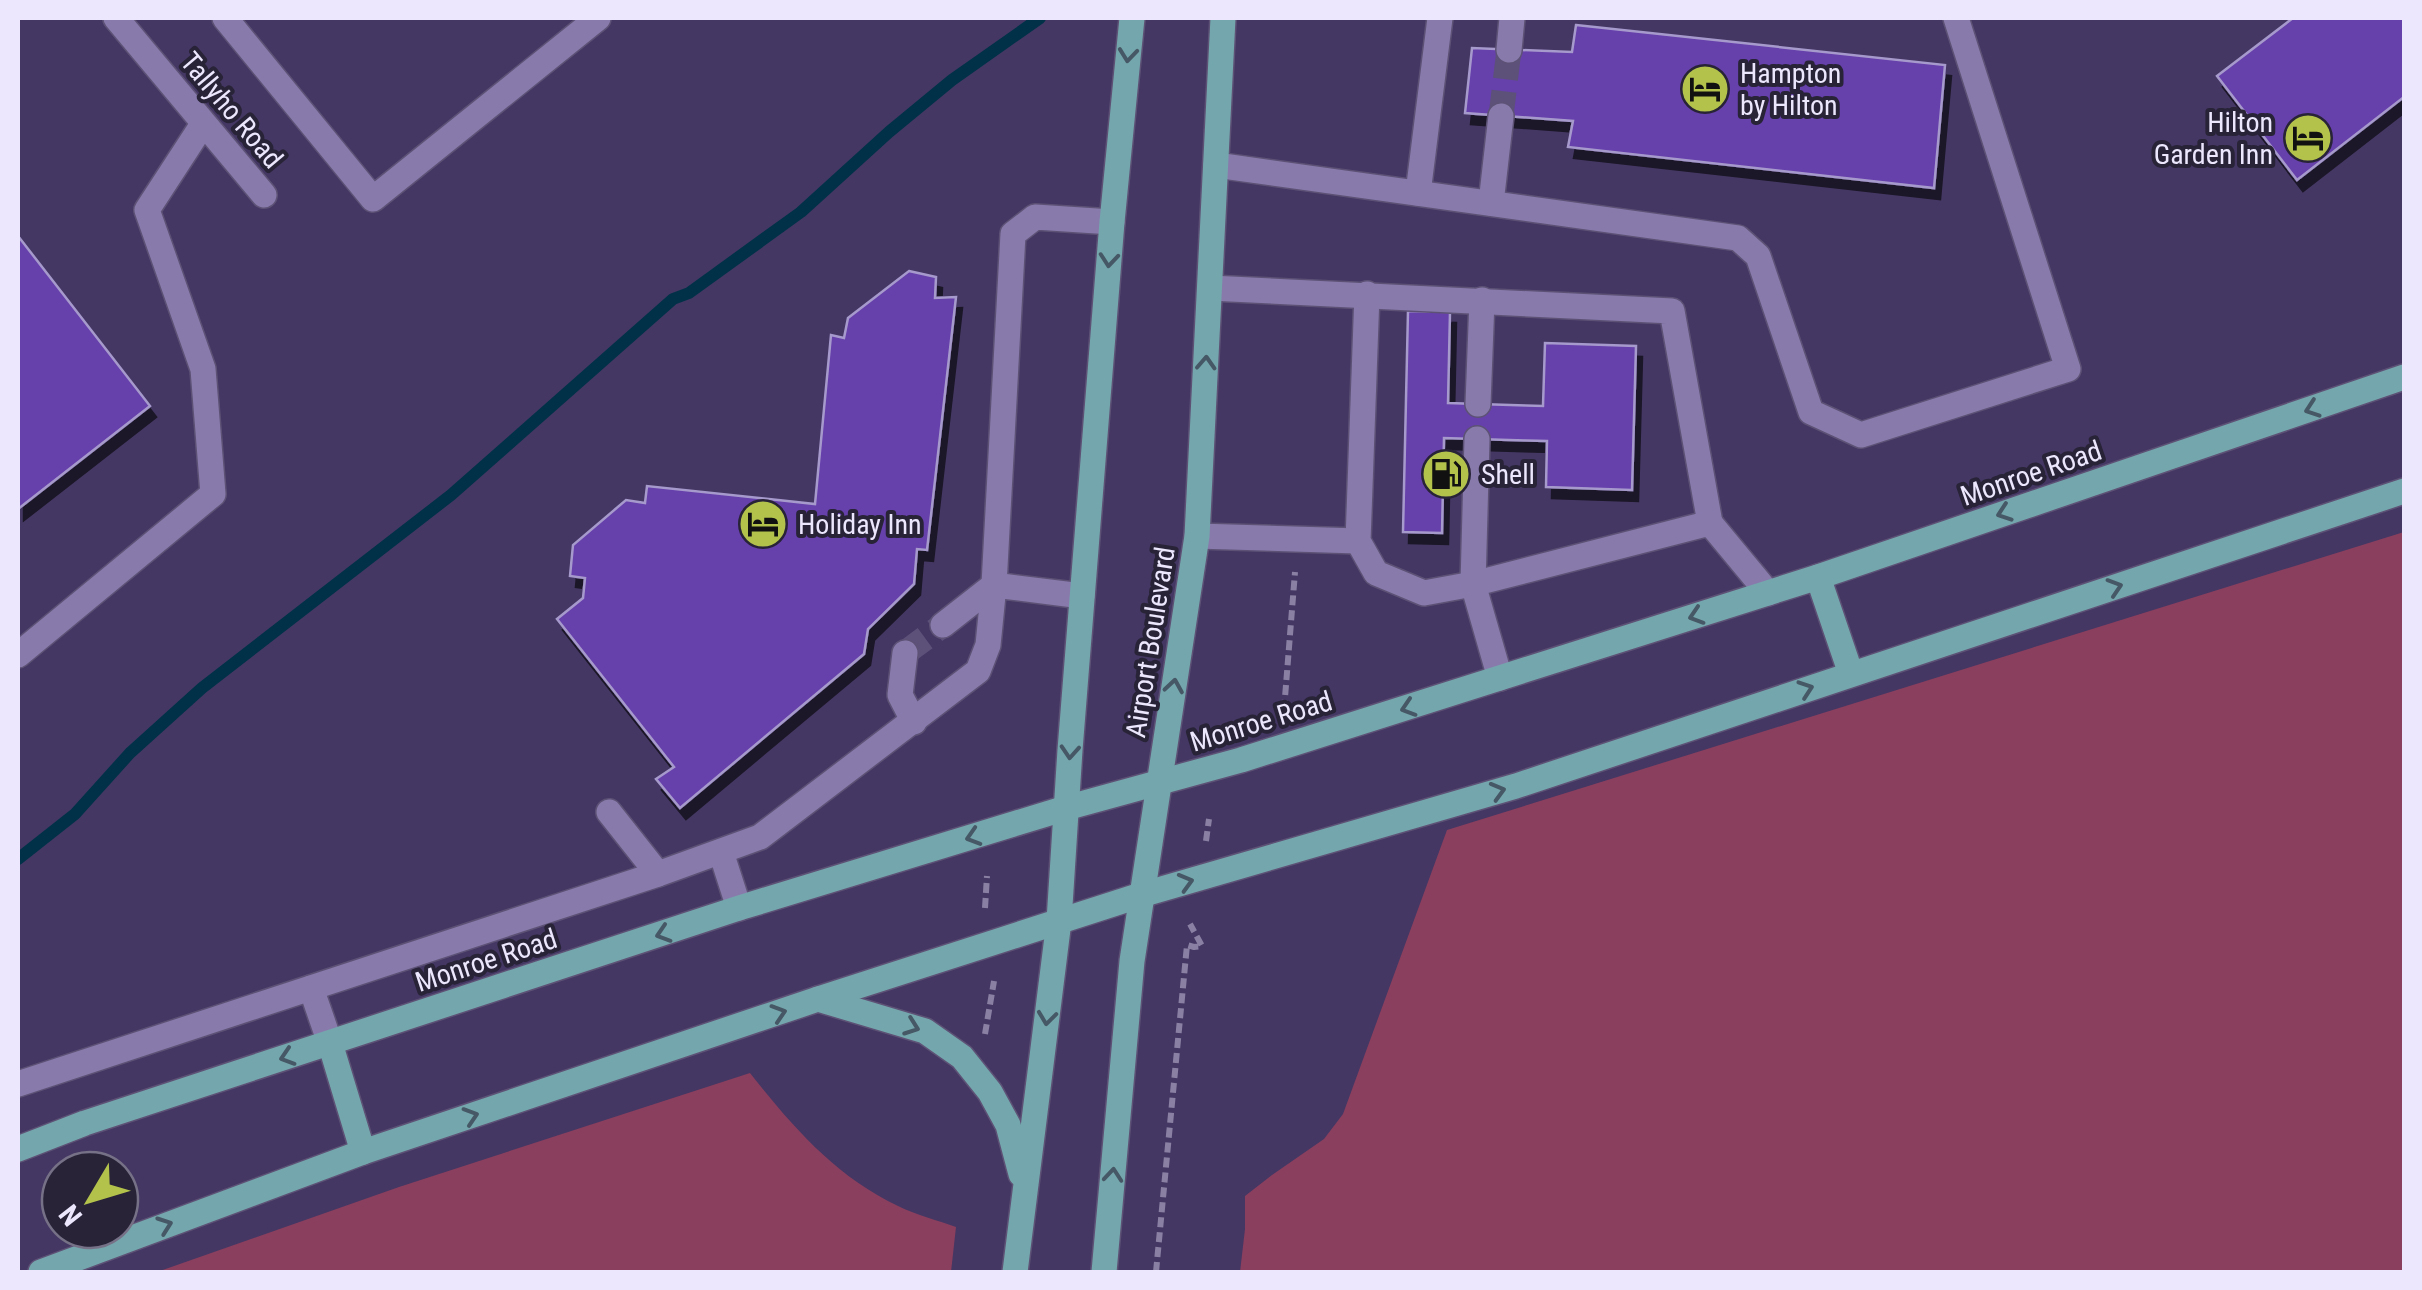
<svg xmlns="http://www.w3.org/2000/svg" width="2422" height="1290" font-family="'Roboto Condensed',sans-serif">
<defs>
<filter id="shadow"><feDropShadow dx="6" dy="11" stdDeviation="0" flood-color="#0009"/></filter>
</defs>
<rect width="100%" height="100%" fill="#443763"/>
<g fill="#8a3f5e">
<path d="M 2404,532 L 2404,1272 L 1240,1272 L 1245,1229 L 1245,1196 L 1272,1175 L 1324,1139 L 1343,1114 L 1447,830 Z"/>
<path d="M 750,1073 C 792,1126 835,1176 898,1206 C 916,1215 937,1220 956,1227 L 951,1272 L 157,1272 L 399,1187 Z"/>
</g>
<g fill="none" stroke-linecap="round" stroke-linejoin="round">
<path stroke="#003149" stroke-width="12" d="M 18,859 L 75,814 L 130,753 L 202,688 L 451,495 L 673,299 L 689,293 L 801,212 L 889,132 L 952,80 L 1040,18"/>
</g>
<g fill="#663fab" stroke="#a699cc" stroke-width="2.5" filter="url(#shadow)">
<path d="M 2293,18 L 2404,18 L 2404,97 L 2297,180 L 2217,76 Z"/>
<path d="M 1576,25 L 1945,65 L 1934,188 L 1568,147 L 1573,121 L 1465,113 L 1472,48 L 1572,52 Z"/>
<path d="M 18,236 L 150,406 L 18,509 Z"/>
<path d="M 909,271 L 936,277 L 935,298 L 956,297 L 927,550 L 917,549 L 914,584 L 868,629 L 864,654 L 680,808 L 656,779 L 674,767 L 557,619 L 583,598 L 585,578 L 570,576 L 573,545 L 626,500 L 645,503 L 647,486 L 815,504 L 831,335 L 844,338 L 848,318 Z"/>
<path d="M 1408,311 L 1450,312 L 1448,403 L 1543,406 L 1545,343 L 1636,346 L 1632,490 L 1546,487 L 1547,441 L 1444,438 L 1442,533 L 1403,532 Z"/>
</g>
<g fill="none" stroke-linecap="round" stroke-linejoin="round">
<g stroke="#5d517a" stroke-width="25" stroke-dasharray="25 12" stroke-linecap="butt">
<path d="M 1501,116 L 1509,50"/>
<path d="M 905,653 L 943,625"/>
</g>
<g stroke="#5d5276" stroke-width="28">
<g id="minor">
<path d="M 116,18 L 264,195"/>
<path d="M 225,18 L 373,199 L 598,18"/>
<path d="M 1509,50 L 1512,18"/>
<path d="M 1216,165 L 1738,238 L 1758,256 L 1811,412 L 1861,435 L 2068,369 L 1956,18"/>
<path d="M 1418,193 L 1440,18"/>
<path d="M 1491,203 L 1501,116"/>
<path d="M 1210,288 L 1672,311 L 1710,523"/>
<path d="M 1367,294 L 1358,541 L 1376,573 L 1424,593 L 1473,584 L 1710,523 L 1768,593"/>
<path d="M 1478,404 L 1482,300"/>
<path d="M 1477,439 L 1473,584 L 1500,678"/>
<path d="M 1197,536 L 1358,541"/>
<path d="M 943,625 L 994,585 L 1082,596"/>
<path d="M 905,653 L 900,695 L 914,722"/>
<path d="M 18,655 L 213,494 L 203,369 L 147,210 L 203,124"/>
<path d="M 609,812 L 658,874"/>
<path d="M 721,852 L 739,908"/>
<path d="M 311,988 L 330,1043"/>
<path d="M 18,1084 L 658,874 L 760,837 L 978,671 L 988,645 L 994,585 L 1013,234 L 1035,217 L 1112,222"/>
</g>
</g>
<g stroke="#5d5276" stroke-width="28">
<g id="major">
<path d="M 1818,577 L 1851,674"/>
<path d="M 818,999 L 925,1031 L 962,1057 L 990,1092 L 1008,1125 L 1021,1174"/>
<path d="M 330,1043 L 363,1152"/>
<path d="M 18,1149 L 85,1123 L 739,908 L 1066,808 L 1241,760 L 1818,577 L 2404,377"/>
<path d="M 41,1272 L 363,1152 L 818,999 L 1141,895 L 1516,786 L 2404,491"/>
<path d="M 1015,1272 L 1059,921 L 1070,750 L 1112,222 L 1132,18"/>
<path d="M 1104,1272 L 1132,961 L 1197,536 L 1223,18"/>
</g>
</g>
<g stroke="#8a80a3" stroke-width="6" stroke-dasharray="10 5" stroke-linecap="butt">
<path d="M 1284,710 L 1295,572"/>
<path d="M 1206,841 L 1209,819"/>
<path d="M 985,908 L 987,876"/>
<path d="M 985,1034 L 994,981"/>
<path d="M 1156,1272 L 1187,945 L 1194,947 L 1202,946 L 1190,924"/>
</g>
<use href="#minor" stroke="#887bac" stroke-width="25"/>
<use href="#major" stroke="#74a7ad" stroke-width="25"/>
</g>
<defs><path id="oneway-chevron" d="M-2-3.5L2.5 0L-2 3.5" fill="none" stroke-width="1.6" stroke-linecap="round" stroke-linejoin="round" transform="scale(2.5)"/></defs>
<g stroke="#465866">
<use href="#oneway-chevron" transform="translate(1128 55) rotate(96)"/>
<use href="#oneway-chevron" transform="translate(1109 260) rotate(95)"/>
<use href="#oneway-chevron" transform="translate(1206 363) rotate(-87)"/>
<use href="#oneway-chevron" transform="translate(2312 409) rotate(161)"/>
<use href="#oneway-chevron" transform="translate(2004 513) rotate(161)"/>
<use href="#oneway-chevron" transform="translate(2115 587) rotate(-18)"/>
<use href="#oneway-chevron" transform="translate(1696 616) rotate(162)"/>
<use href="#oneway-chevron" transform="translate(1174 686) rotate(-81)"/>
<use href="#oneway-chevron" transform="translate(1806 689) rotate(-19)"/>
<use href="#oneway-chevron" transform="translate(1408 708) rotate(162)"/>
<use href="#oneway-chevron" transform="translate(1070 752) rotate(94)"/>
<use href="#oneway-chevron" transform="translate(1498 791) rotate(-16)"/>
<use href="#oneway-chevron" transform="translate(973 837) rotate(163)"/>
<use href="#oneway-chevron" transform="translate(1186 882) rotate(-16)"/>
<use href="#oneway-chevron" transform="translate(663 934) rotate(162)"/>
<use href="#oneway-chevron" transform="translate(779 1013) rotate(-18)"/>
<use href="#oneway-chevron" transform="translate(1047 1018) rotate(97)"/>
<use href="#oneway-chevron" transform="translate(912 1027) rotate(20)"/>
<use href="#oneway-chevron" transform="translate(287 1057) rotate(162)"/>
<use href="#oneway-chevron" transform="translate(471 1116) rotate(-18)"/>
<use href="#oneway-chevron" transform="translate(1113 1175) rotate(-85)"/>
<use href="#oneway-chevron" transform="translate(165 1225) rotate(-20)"/>
</g>
<defs>
<g id="hotel-disc" transform="scale(2.5)"><circle r="9.5" fill="#b3c24b" stroke="#282337"/><path d="M-6-4.5h1.5V1H6V5H4.5V3h-9V5H-6ZM-4 0a1.8 1.8 0 1 1 3.6 0ZM.5 0V-2.5h3Q6-2.5 6 0Z" fill="#111"/></g>
<g id="fuel-disc" transform="scale(2.5)"><circle r="9.5" fill="#b3c24b" stroke="#282337"/><path d="M-5.5-6h7V0h2V4h1.3V-2.5L3-4.5l.8-.8L6-3V5H2.5V1h-1V6h-7ZM-4.2-4.7v3.2H.2V-4.7Z" fill="#111"/></g>
</defs>
<g fill-rule="evenodd">
<use href="#hotel-disc" x="1705" y="89"/>
<use href="#hotel-disc" x="2308" y="138"/>
<use href="#fuel-disc" x="1446" y="474"/>
<use href="#hotel-disc" x="763" y="524"/>
</g>
<g text-anchor="middle" stroke-width="8" stroke-linejoin="round" paint-order="stroke">
<g font-size="28" fill="#ece7fd" stroke="#282337" text-anchor="start">
<text x="1740" y="83">Hampton<tspan x="1740" dy="32">by Hilton</tspan></text>
<text x="2273" y="132" text-anchor="end">Hilton<tspan x="2273" dy="32">Garden Inn</tspan></text>
<text x="1481" y="484">Shell</text>
<text x="798" y="534">Holiday Inn</text>
</g>
<g font-size="28" fill="#ece7fd" stroke="#282337">
<text transform="translate(232 110) rotate(50)" y="10">Tallyho Road</text>
<text transform="translate(2031 473) rotate(-19)" y="10">Monroe Road</text>
<text transform="translate(1150 642) rotate(-81)" y="10">Airport Boulevard</text>
<text transform="translate(1261 721) rotate(-17)" y="10">Monroe Road</text>
<text transform="translate(486 960) rotate(-18)" y="10">Monroe Road</text>
</g>
</g>
<rect width="2422" height="1290" fill="none" stroke="#ece7fd" stroke-width="40"/>
<g transform="translate(90 1200) rotate(232)"><circle r="48" fill="#282337" stroke="#767186" stroke-width="2.5"/>
<path d="M0-8L18 38L0 25L-18 38Z" fill="#b3c24b"/>
<text y="-15" font-size="28" font-weight="bold" text-anchor="middle" fill="#ece7fd">N</text>
</g>
</svg>
